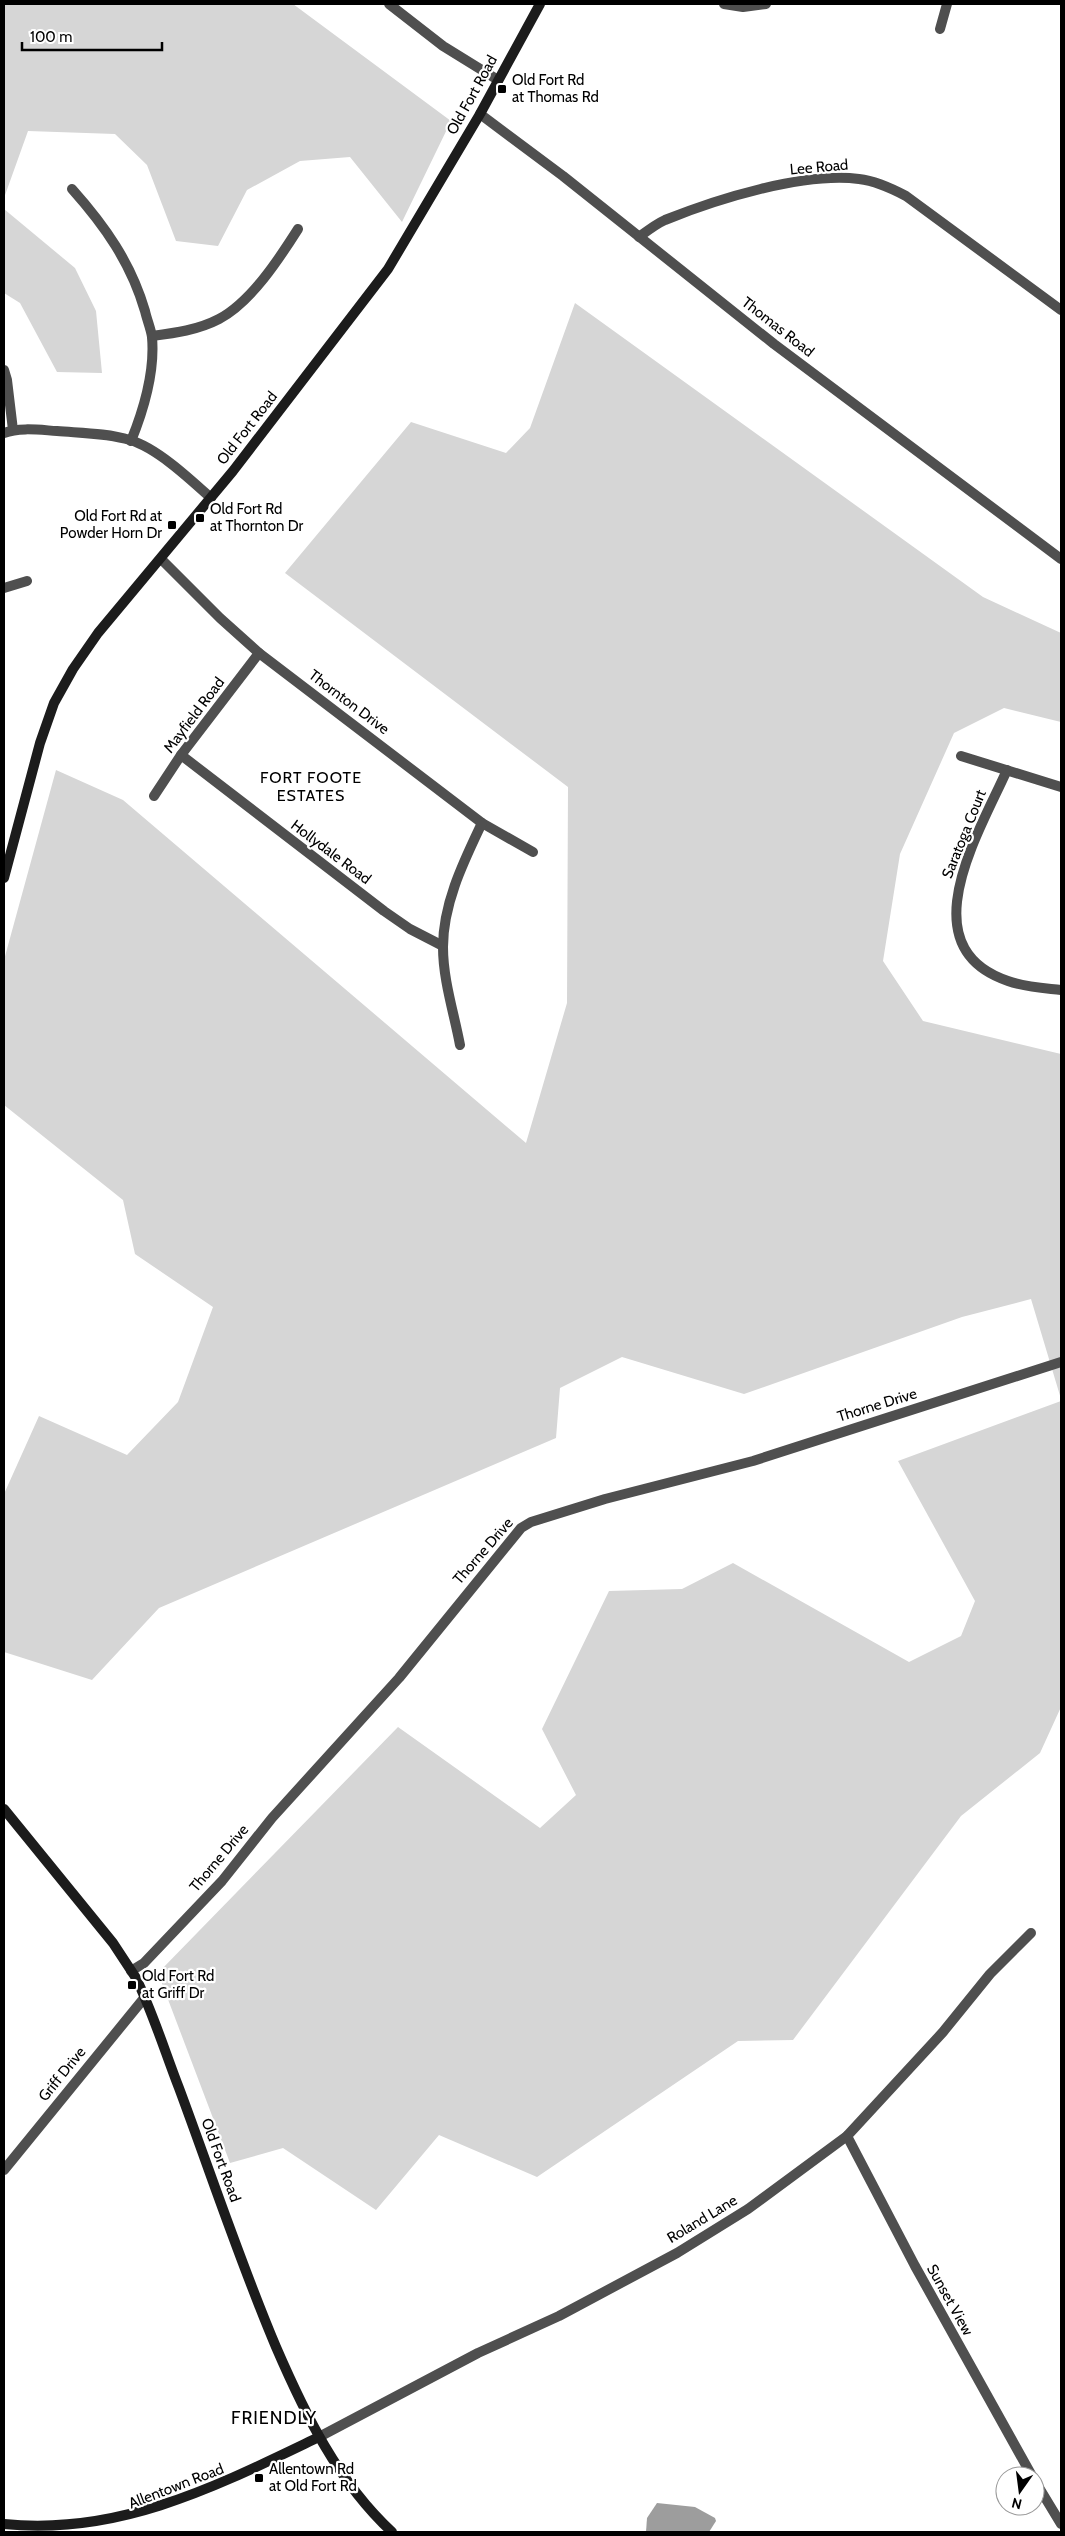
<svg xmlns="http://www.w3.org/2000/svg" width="1065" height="2536" font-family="Cabin,sans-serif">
<rect width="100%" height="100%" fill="#fff"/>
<g fill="#d6d6d6">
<path d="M 4,4 L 293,4 L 451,121 L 402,222 L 350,157 L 300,161 L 247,190 L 218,246 L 176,241 L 147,165 L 115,134 L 28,131 L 4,198 Z"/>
<path d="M 4,209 L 75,268 L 96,311 L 102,373 L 57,372 L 20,303 L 4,293 Z"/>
<path d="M 575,303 L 983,597 L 1061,633 L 1061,722 L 1004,708 L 954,733 L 900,854 L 883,961 L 923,1021 L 1061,1054 L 1061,1399 L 1031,1299 L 962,1317 L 744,1394 L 622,1357 L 560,1388 L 556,1438 L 159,1608 L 92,1680 L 4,1652 L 4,1494 L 39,1416 L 127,1455 L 178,1402 L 213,1307 L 135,1254 L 123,1200 L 4,1105 L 4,960 L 56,770 L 123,800 L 526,1143 L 567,1003 L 568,787 L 285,573 L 411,422 L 506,453 L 530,428 Z"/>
<path d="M 1061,1401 L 1061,1707 L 1040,1753 L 961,1816 L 793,2040 L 738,2041 L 537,2177 L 439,2135 L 376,2210 L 283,2148 L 230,2163 L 158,1973 L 398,1727 L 540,1828 L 576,1795 L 542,1729 L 609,1591 L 682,1589 L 733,1563 L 909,1662 L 961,1636 L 975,1601 L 898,1461 Z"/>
</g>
<path fill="#9d9d9d" d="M 657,2503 L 695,2507 L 715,2518 L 716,2521 L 709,2532 L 646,2532 L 647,2518 Z"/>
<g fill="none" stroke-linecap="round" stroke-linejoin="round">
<g stroke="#4f4f4f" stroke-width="10">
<path d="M 389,4 L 443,46 L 498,80"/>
<path d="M 724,4 L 743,7 L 766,4"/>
<path d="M 940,29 L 947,4"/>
<path d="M 480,114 L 563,176 L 774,344 L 1061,559"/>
<path d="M 72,189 C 105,226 131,263 145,311 C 147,320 151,329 152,337 C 155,371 144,409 131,441"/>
<path d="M 639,237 C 647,231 656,224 665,220 C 717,199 803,172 859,179 C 876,181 891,188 906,196 L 1061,310"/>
<path d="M 152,336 C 175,333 198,330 219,319 C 251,302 279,259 298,229"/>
<path d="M 4,370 L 7,380 L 13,430"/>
<path d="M 4,433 C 20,427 40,430 57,431 C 81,433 107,433 130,440 C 157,448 190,479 211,498"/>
<path d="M 161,559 L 220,618 L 259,653 L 482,823 L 533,852"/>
<path d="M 4,588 L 27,581"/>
<path d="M 181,755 L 384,911 L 410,929 L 443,946"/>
<path d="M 961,756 L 1061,787"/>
<path d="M 1007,770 C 979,833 908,947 1008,981 C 1025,987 1044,988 1061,990"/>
<path d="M 154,796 L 181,755 L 259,653"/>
<path d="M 460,1045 C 454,1013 443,980 443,947 C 443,903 464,861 482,823"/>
<path d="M 131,1971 L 144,1963 L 222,1881 L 272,1818 L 399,1678 L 521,1528 L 531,1522 L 605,1499 L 753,1461 L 1061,1362"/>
<path d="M 847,2136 L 915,2266 L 1032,2476"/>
<path d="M 4,2170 L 145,1997"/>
<path d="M 319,2437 L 478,2353 L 559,2316 L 677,2253 L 748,2209 L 847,2136 L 943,2032 L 990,1974 L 1031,1933"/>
<path d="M 1035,2481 L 1061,2524"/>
</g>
<g stroke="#1c1c1c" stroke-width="10">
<path d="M 4,878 L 40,743 L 54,703 L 73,669 L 98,633 L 233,471 L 388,269 L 480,114 L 540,4"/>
<path d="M 4,1809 L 113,1943 L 136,1978 C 153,2013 165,2052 179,2088 C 211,2174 240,2262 276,2347 C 305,2414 338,2482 392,2532"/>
<path d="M 4,2524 C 120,2536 219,2485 319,2437"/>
</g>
</g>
<g fill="#000" stroke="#fff" stroke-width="2">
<rect x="497" y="84" width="10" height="10" rx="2.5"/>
<rect x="195" y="513" width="10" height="10" rx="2.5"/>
<rect x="167" y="520" width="10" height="10" rx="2.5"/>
<rect x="127" y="1980" width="10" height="10" rx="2.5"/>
<rect x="254" y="2473" width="10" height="10" rx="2.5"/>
</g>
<g text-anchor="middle" stroke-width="4.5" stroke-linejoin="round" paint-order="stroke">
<g font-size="15" fill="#000" stroke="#fff" text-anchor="start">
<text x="512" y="85">Old Fort Rd<tspan x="512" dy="17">at Thomas Rd</tspan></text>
<text x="210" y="514">Old Fort Rd<tspan x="210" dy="17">at Thornton Dr</tspan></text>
<text x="162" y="521" text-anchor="end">Old Fort Rd at<tspan x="162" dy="17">Powder Horn Dr</tspan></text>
<text x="142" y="1981">Old Fort Rd<tspan x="142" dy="17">at Griff Dr</tspan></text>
<text x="269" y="2474">Allentown Rd<tspan x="269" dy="17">at Old Fort Rd</tspan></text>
</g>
<g font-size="15" fill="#000" stroke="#fff">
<text transform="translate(472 95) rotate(-61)" y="5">Old Fort Road</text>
<text transform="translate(819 167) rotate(-5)" y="5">Lee Road</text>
<text transform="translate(778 327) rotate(38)" y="5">Thomas Road</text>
<text transform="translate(247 428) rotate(-52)" y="5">Old Fort Road</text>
<text transform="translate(349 702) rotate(37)" y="5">Thornton Drive</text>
<text transform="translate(194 715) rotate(-53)" y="5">Mayfield Road</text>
<text transform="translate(964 834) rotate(-68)" y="5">Saratoga Court</text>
<text transform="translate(331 852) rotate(37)" y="5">Hollydale Road</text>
<text transform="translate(877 1405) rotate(-17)" y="5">Thorne Drive</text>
<text transform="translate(483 1551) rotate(-49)" y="5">Thorne Drive</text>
<text transform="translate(219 1858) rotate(-50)" y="5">Thorne Drive</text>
<text transform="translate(62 2074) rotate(-51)" y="5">Griff Drive</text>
<text transform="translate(221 2160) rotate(70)" y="5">Old Fort Road</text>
<text transform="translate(702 2219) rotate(-31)" y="5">Roland Lane</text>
<text transform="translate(950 2300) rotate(61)" y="5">Sunset View</text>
<text transform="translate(176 2486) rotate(-21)" y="5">Allentown Road</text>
</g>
<g font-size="16" letter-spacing="1" fill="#000" stroke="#fff">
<text x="311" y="783">FORT FOOTE<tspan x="311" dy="18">ESTATES</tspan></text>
</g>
<g font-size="18" letter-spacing="1" fill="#000" stroke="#fff">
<text x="274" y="2424">FRIENDLY</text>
</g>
</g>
<rect width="1065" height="2536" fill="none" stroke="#000000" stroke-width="10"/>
<g transform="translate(1020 2491) rotate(194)"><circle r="24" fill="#ffffff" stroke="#999999"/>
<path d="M0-4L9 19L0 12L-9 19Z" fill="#000000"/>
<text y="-8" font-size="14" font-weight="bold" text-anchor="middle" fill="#000000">N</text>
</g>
<path d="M22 42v8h140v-8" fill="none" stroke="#000000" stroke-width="2.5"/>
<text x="30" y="42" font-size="15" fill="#000000" stroke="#ffffff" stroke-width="4" paint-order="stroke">100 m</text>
</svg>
